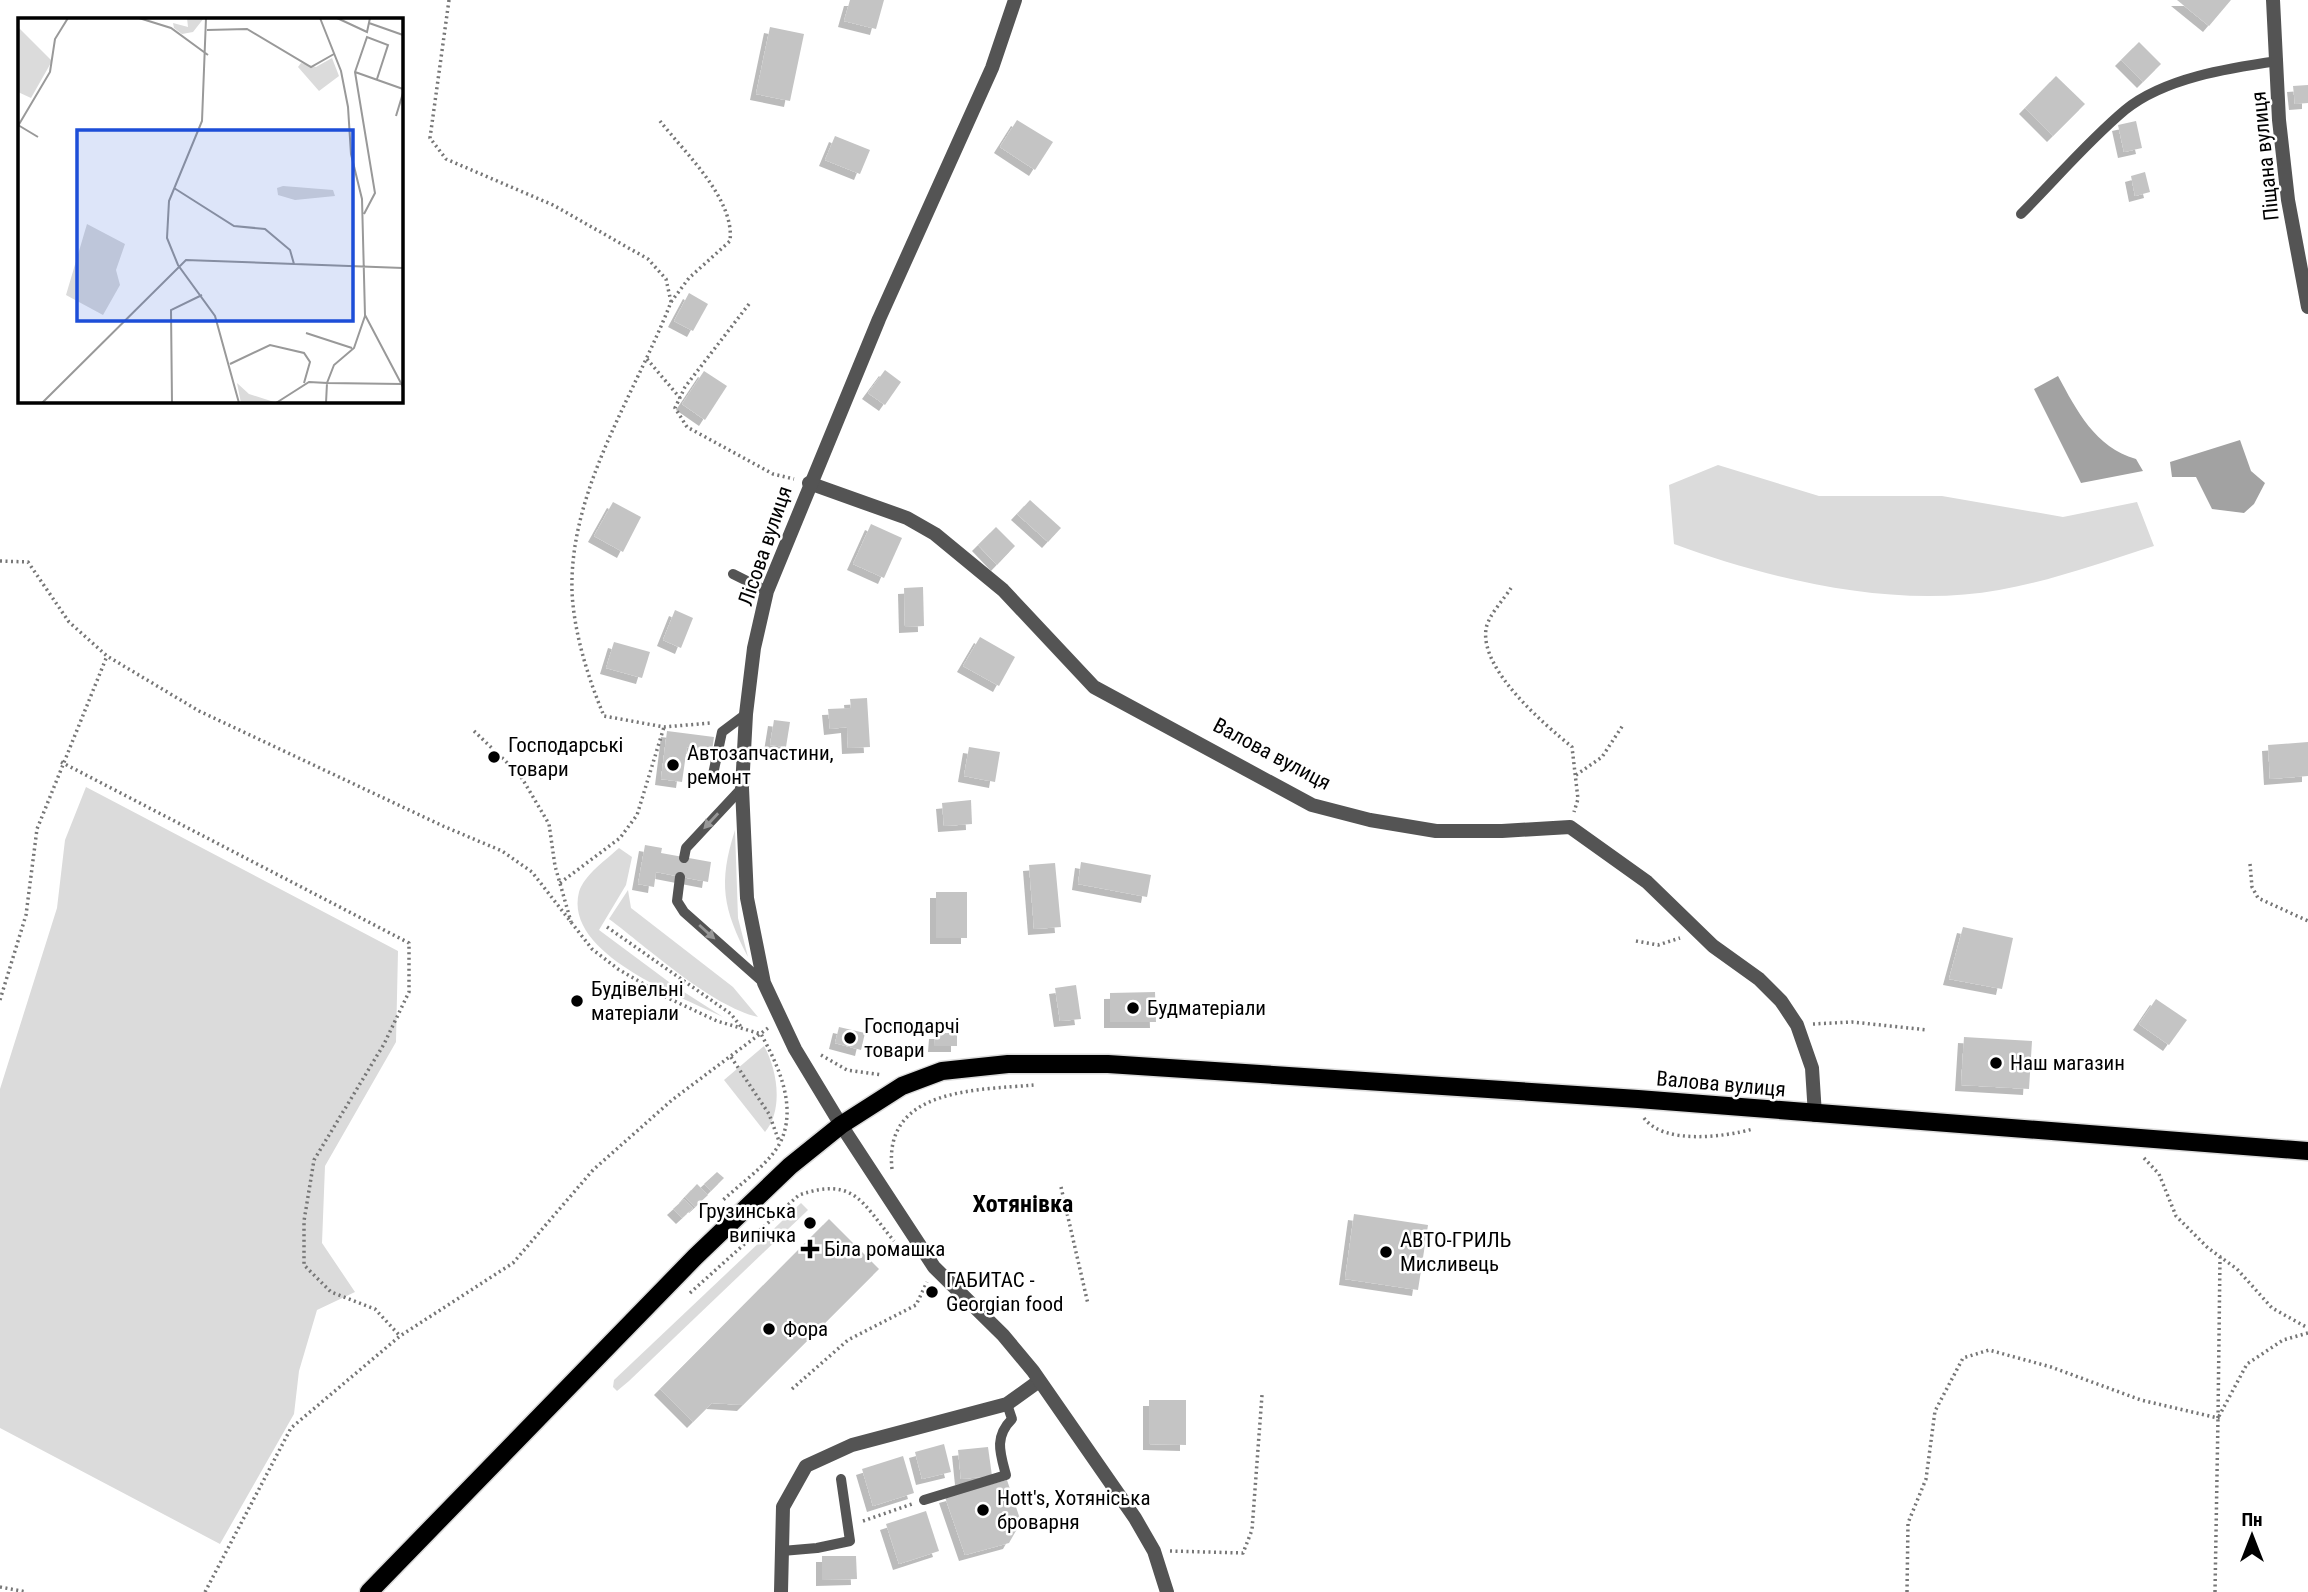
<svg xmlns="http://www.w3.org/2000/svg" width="2308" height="1592" font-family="'Roboto Condensed',sans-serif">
<defs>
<filter id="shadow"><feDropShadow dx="-6" dy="6" stdDeviation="0" flood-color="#0004"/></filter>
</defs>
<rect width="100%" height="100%" fill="#fff"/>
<g fill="#dbdbdb">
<path d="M 1718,465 L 1819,496 L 1942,496 L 2063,517 L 2137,502 L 2154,546 C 2103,562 2051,581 1999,590 C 1895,609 1772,580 1674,544 L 1669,485 Z"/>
<path d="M 86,787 L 398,951 L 396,1042 L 325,1166 L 322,1243 L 355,1292 L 317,1310 L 299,1371 L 294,1414 L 220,1544 L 0,1428 L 0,1089 L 57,908 L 65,840 Z"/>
<path d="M 735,830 L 738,918 L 748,957 C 723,909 718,883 735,830 Z"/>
<path d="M 619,848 L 632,857 L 626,885 L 599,930 L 673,985 L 723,1017 C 682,997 563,954 579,892 C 584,875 607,859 619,848 Z"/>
<path d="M 628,890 L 631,908 L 733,987 L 758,1017 C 711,1006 648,948 609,919 Z"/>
<path d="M 764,1046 C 777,1069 784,1109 765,1132 L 724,1080 Z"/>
<path d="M 801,1203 L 808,1210 L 629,1381 L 617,1391 L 613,1387 L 614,1380 Z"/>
</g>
<g fill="#a2a2a2">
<path d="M 2058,376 C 2077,411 2095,447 2136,459 L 2143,471 L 2081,483 L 2034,389 Z"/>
<path d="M 2240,440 L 2251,471 L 2265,483 L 2254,504 L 2244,513 L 2212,509 L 2196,477 L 2172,477 L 2170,462 Z"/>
</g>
<g fill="#c4c4c4" filter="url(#shadow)">
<path d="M 850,0 L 884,0 L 876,29 L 844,21 Z"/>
<path d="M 2177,0 L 2231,0 L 2209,26 Z"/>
<path d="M 770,27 L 804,34 L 790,101 L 756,94 Z"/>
<path d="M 2139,42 L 2161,64 L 2143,82 L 2121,60 Z"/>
<path d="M 2056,76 L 2085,104 L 2053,136 L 2025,108 Z"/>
<path d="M 2308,85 L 2308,103 L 2295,104 L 2293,86 Z"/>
<path d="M 1017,120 L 1053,142 L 1035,170 L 1000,147 Z"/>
<path d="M 2136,121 L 2142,148 L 2124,152 L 2118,125 Z"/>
<path d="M 835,136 L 870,150 L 860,174 L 825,160 Z"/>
<path d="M 2145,172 L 2150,192 L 2135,196 L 2131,176 Z"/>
<path d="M 689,293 L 708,304 L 693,331 L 674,321 Z"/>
<path d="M 885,370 L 901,382 L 885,405 L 868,393 Z"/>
<path d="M 704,371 L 727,386 L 705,420 L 682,404 Z"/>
<path d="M 1030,500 L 1061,528 L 1048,542 L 1017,514 Z"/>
<path d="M 613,502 L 641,517 L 623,552 L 594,536 Z"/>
<path d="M 871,524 L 902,538 L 884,578 L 853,564 Z"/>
<path d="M 996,527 L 1015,546 L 997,565 L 978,545 Z"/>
<path d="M 923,587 L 924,626 L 905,627 L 904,588 Z"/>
<path d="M 675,610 L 693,618 L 681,648 L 663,640 Z"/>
<path d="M 980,637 L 1015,657 L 999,686 L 963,666 Z"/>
<path d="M 614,642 L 650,652 L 642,678 L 606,668 Z"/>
<path d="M 867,698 L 870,747 L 848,748 L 847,727 L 830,729 L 828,709 L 851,708 L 850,699 Z"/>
<path d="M 774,720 L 790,722 L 786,747 L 770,745 Z"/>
<path d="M 667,731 L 714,737 L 712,751 L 687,747 L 682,782 L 661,779 Z"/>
<path d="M 2308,742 L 2308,776 L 2270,779 L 2268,745 Z"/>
<path d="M 969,747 L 1000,752 L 995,782 L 964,776 Z"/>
<path d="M 971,800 L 972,824 L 944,826 L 942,803 Z"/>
<path d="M 645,845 L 662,848 L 661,853 L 711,862 L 708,882 L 656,872 L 654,887 L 638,884 Z"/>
<path d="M 1081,862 L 1151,875 L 1147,897 L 1078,884 Z"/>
<path d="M 1055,863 L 1061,927 L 1034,929 L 1029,865 Z"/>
<rect x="936" y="892" width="31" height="46"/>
<path d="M 1963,927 L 2013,938 L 2002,989 L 1949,979 Z"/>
<path d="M 1076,985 L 1081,1019 L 1060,1021 L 1055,988 Z"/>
<path d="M 1155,992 L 1156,1022 L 1110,1022 L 1110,993 Z"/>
<path d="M 2156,999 L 2187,1020 L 2169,1045 L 2139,1024 Z"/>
<path d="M 839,1027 L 865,1033 L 861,1050 L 835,1043 Z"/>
<path d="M 935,1033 L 957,1033 L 957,1046 L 934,1046 Z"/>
<path d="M 1964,1037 L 2032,1041 L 2029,1089 L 1961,1085 Z"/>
<path d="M 717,1172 L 724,1178 L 711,1191 L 704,1184 Z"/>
<path d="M 697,1184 L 708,1195 L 695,1207 L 685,1197 Z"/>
<path d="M 684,1199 L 693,1208 L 682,1218 L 673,1209 Z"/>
<path d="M 1354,1214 L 1428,1225 L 1418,1290 L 1345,1279 Z"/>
<path d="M 829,1219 L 879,1269 L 743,1405 L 712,1403 L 693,1422 L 660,1389 Z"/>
<path d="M 1149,1400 L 1186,1400 L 1186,1445 L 1149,1444 Z"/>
<path d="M 944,1444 L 951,1472 L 922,1479 L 915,1452 Z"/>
<path d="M 988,1447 L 992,1476 L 961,1479 L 958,1450 Z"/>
<path d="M 903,1456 L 914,1493 L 873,1506 L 862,1469 Z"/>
<path d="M 1007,1480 L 1021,1522 L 1009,1543 L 965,1555 L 945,1497 Z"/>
<path d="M 926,1511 L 939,1551 L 899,1564 L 886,1524 Z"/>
<path d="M 822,1556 L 856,1556 L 857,1579 L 822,1580 Z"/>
</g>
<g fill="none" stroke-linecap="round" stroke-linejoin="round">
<g stroke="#dbdbdb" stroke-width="21">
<path id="primary" d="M 369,1592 L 695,1257 L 790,1166 L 841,1125 L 902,1086 L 942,1071 L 1008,1064 L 1108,1064 L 1638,1099 L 2308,1151"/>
</g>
<g stroke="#767676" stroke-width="3.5" stroke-dasharray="2 3.5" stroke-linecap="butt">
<path d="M 449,0 L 430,138 L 446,159 L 553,205 L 648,259 L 666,279 L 671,302 C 635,395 569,489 572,592 C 574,633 588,678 604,716 L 664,727 L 710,723"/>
<path d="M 660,121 C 685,153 735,199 730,241 L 689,278 L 671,302"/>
<path d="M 749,304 L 685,387 L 675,408 L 687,427 L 773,474 L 794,479"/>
<path d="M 647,359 L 680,398"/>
<path d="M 0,561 L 28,562 L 69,622 L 107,656 L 199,711 L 443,826 L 502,851 L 532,872 L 592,949 L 618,969 L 668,998 L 717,1021 L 761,1034 C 778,1065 798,1107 780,1143 C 769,1164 740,1184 722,1201"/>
<path d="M 1511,588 C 1504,599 1488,616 1486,629 C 1480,670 1543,723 1572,747 L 1578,799 L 1574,812"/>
<path d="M 474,731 L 520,775 L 549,824 L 555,866 L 571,922"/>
<path d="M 61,762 L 409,943 L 409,992 L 384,1044 L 314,1160 L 304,1221 L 304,1265 L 331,1292 L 375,1309 L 400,1336"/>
<path d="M 1576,775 L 1602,757 L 1623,725"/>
<path d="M 2250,864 L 2252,887 L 2258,898 L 2308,921"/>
<path d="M 560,883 L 620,838 L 637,815 L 664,727"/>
<path d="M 607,927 L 731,1014 L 742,1028"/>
<path d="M 1636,941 L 1658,945 L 1680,938"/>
<path d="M 0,1000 L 26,915 L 37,829 L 107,656"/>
<path d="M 1813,1024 L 1852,1022 L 1928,1030"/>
<path d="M 821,1055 L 847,1070 L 882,1075"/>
<path d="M 731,1057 L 769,1114 L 779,1141"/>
<path d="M 1644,1118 C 1664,1145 1724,1137 1753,1129"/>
<path d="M 2144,1158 L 2159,1174 L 2176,1216 L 2208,1248 L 2237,1269 L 2272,1308 L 2308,1328"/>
<path d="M 892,1169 C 883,1088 977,1090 1034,1085"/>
<path d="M 1061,1187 L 1088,1304"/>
<path d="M 690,1293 L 799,1195 C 855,1176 862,1203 894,1241"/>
<path d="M 792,1389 L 848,1340 L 916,1305 L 927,1282"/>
<path d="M 863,1521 L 912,1504"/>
<path d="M 1170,1551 L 1243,1553 L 1252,1530 L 1262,1395"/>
<path d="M 0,1587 L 27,1592"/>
<path d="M 205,1592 L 291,1428 L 400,1336 L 513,1263 L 593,1170 L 672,1100 L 768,1028"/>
<path d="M 1907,1592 L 1908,1523 L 1926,1479 L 1935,1411 L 1963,1358 L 1989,1350 L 2051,1367 L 2141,1400 L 2218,1418 L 2220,1257"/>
<path d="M 2215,1592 L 2218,1418 L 2247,1364 L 2283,1340 L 2308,1333"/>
</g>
<g stroke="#545454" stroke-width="10">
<path d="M 2021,214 C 2055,180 2088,141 2125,110 C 2164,78 2229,68 2278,61"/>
<path d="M 733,574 L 767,591"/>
<path d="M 712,779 L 722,732 L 746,714"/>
<path d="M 684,858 L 686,848 L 742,788"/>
<path d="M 680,877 L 677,901 L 684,912 L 764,983"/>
<path d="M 924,1500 L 1006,1475 C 1000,1453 994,1437 1012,1419 L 1007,1404"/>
<path d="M 782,1551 L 817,1548 L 850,1541 L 841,1479"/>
</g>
<g stroke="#545454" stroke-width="14">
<path d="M 2273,0 L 2279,120 L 2288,200 L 2308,307"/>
<path d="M 809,483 L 907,518 L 935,534 L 1003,590 L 1094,687 L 1312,805 L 1370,820 L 1436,831 L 1502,831 L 1570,827 L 1647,882 L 1713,946 L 1759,979 L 1781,1001 L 1797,1025 L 1812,1068 L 1815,1115"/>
<path d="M 781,1592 L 783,1507 L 806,1466 L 852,1445 L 1007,1404 L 1039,1381"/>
</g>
<path stroke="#545454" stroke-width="14" d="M 1015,0 L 992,68 L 879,319 L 767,591 L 754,648 L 746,714 L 742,788 L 747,898 L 764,983 L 795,1049 L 841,1125 L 934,1267 L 1003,1335 L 1033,1371 L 1135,1518 L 1154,1551 L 1167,1592"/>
<use href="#primary" stroke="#000" stroke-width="18"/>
</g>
<defs><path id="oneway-solid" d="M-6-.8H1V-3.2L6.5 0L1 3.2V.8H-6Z" transform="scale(1.75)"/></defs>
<g fill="#989898">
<use href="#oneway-solid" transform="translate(711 821) rotate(133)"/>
<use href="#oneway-solid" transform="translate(707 932) rotate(42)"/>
</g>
<g fill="#000" stroke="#fff" stroke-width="2.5">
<circle cx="494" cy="757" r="7"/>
<circle cx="673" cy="765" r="7"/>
<circle cx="577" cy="1001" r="7"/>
<circle cx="1133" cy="1008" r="7"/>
<circle cx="850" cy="1038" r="7"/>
<circle cx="1996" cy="1063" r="7"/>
<circle cx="810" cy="1223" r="7"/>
<path d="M806.5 1238.5h7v7h7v7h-7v7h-7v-7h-7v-7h7z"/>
<circle cx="1386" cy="1252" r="7"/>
<circle cx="932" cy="1292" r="7"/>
<circle cx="769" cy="1329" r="7"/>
<circle cx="983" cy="1510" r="7"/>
</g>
<g text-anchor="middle" stroke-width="5" stroke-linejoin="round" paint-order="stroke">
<g font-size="21" fill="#000" stroke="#fff">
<text transform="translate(2265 156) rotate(-96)" y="7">Піщана вулиця</text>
<text transform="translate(765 546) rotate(-71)" y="7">Лісова вулиця</text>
<text transform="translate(1272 754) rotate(28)" y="7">Валова вулиця</text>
<text transform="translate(1721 1084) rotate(5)" y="7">Валова вулиця</text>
</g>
<g font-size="21" fill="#000" stroke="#fff" text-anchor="start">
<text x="508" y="752">Господарські<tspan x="508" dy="24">товари</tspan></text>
<text x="687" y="760">Автозапчастини,<tspan x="687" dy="24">ремонт</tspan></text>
<text x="591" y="996">Будівельні<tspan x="591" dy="24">матеріали</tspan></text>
<text x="1147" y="1015">Будматеріали</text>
<text x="864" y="1033">Господарчі<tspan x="864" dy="24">товари</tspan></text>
<text x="2010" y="1070">Наш магазин</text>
<text x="796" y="1218" text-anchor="end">Грузинська<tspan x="796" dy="24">випічка</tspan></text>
<text x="1400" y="1247">АВТО-ГРИЛЬ<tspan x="1400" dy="24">Мисливець</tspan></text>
<text x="824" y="1256">Біла ромашка</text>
<text x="946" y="1287">ГАБИТАС -<tspan x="946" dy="24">Georgian food</tspan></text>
<text x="783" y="1336">Фора</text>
<text x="997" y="1505">Hott's, Хотяніська<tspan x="997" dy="24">броварня</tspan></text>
</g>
<g font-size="24" font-weight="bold" fill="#000" stroke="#fff">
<text x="1023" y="1212">Хотянівка</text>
</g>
</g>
<g transform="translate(18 18)">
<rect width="385" height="385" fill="#fff"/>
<path d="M 169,0 L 186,0 L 175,14 L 164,16 L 156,10 L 155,5 L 170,9 ZM 0,9 L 34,43 L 13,80 L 0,74 ZM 314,40 L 321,58 L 301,73 L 280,49 L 283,45 L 298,49 ZM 265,168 L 315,172 L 317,178 L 277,182 L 260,177 L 259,170 ZM 69,206 L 107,226 L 98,252 L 102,267 L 85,297 L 48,277 ZM 219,365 L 231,376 L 256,384 L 223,385 Z" fill="#dbdbdb"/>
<path fill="none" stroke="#999" stroke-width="2" d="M 121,0 L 153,10 L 190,37M 188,0 L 184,103 L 151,183 L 149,220 L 160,247 L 197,298 L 221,385M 302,0 L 323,53 L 330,89 L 333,136 L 344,181 L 347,297 L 385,369M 319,0 L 349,14 L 352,0M 351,5 L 385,17M 189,12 L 229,11 L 293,49 L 316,36M 337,54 L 385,71M 378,98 L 385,75M 0,107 L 20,119M 0,108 L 32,54 L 37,21 L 50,0M 156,170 L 216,208 L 247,211 L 272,232 L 276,246M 346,196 L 357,175 L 337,54 L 349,19 L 370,27 L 359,61M 347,298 L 336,330 L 316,347 L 309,365 L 384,366M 288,315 L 334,330M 212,346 L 252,327 L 286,335 L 292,344 L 286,365M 24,385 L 168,242 L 385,250M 154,385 L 153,292 L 184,277M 258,385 L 291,364 L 309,365 L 308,385"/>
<path fill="#1d4ed8" fill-opacity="0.15" stroke="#1d4ed8" stroke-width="3.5" d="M 59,112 L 335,112 L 335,303 L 59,303 Z"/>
<rect width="385" height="385" fill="none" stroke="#000" stroke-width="3.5"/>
</g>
<g transform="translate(2252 1536)" stroke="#ffffff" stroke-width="5" paint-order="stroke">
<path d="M0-5L12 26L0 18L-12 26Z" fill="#000000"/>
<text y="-10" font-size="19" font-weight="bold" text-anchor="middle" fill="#000000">Пн</text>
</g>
</svg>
